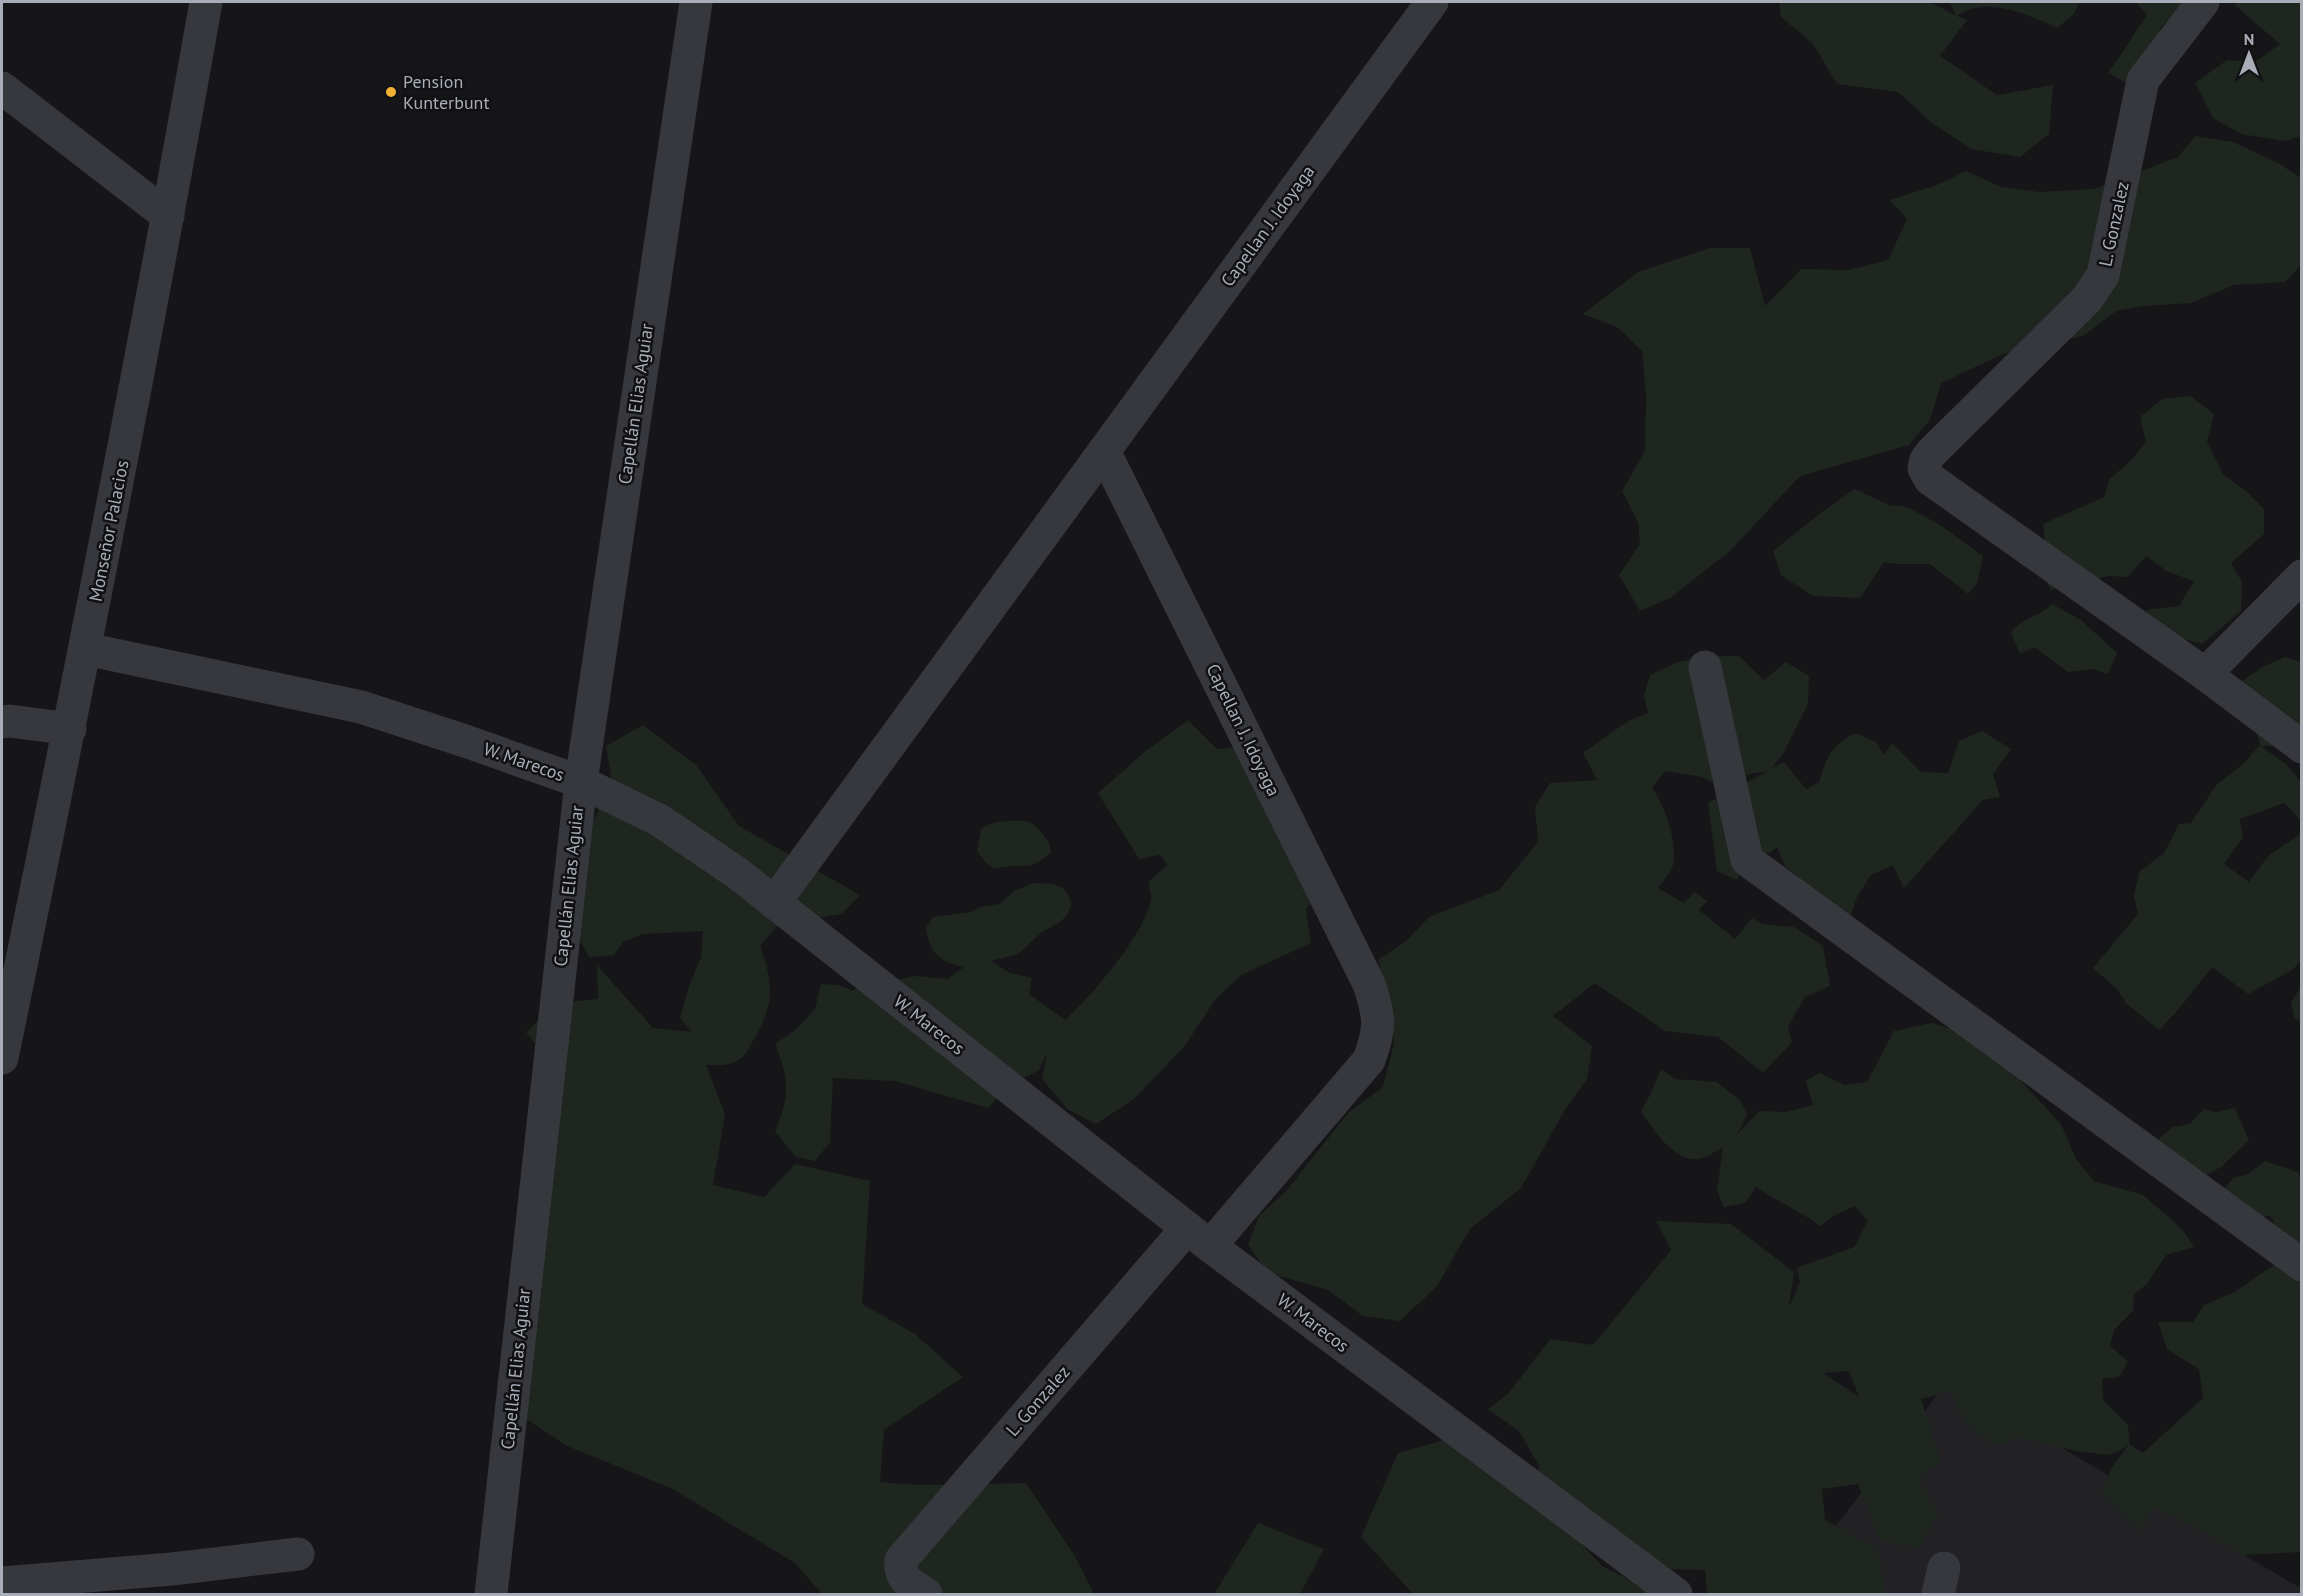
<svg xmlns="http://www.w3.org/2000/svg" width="2303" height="1596" font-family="'PT Sans',sans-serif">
<rect width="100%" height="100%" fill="#161618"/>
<path fill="#222225" d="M 1948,1381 L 2302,1589 L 2301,1594 L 1783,1594 Z"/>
<g fill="#1e261f" fill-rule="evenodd">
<path d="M 1779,2 L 1930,2 L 1955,15 L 1950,2 L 2079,2 L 2074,14 L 2057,28 C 2033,17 2002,2 1975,8 C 1969,9 1963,13 1957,16 L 1967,20 L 1940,56 L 1997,95 L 2053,85 L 2049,134 L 2020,157 L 1971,149 L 1932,123 L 1898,92 L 1837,84 L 1813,44 L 1781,17 Z"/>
<path d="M 2138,2 L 2184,2 L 2180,10 L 2160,28 L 2161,51 L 2143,80 L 2124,82 L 2108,72 C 2123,54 2133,34 2147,15 L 2137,3 Z"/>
<path d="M 2238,2 L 2301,2 L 2301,136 L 2284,141 L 2241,134 L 2213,118 L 2195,83 L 2227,60 L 2255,62 L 2280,44 L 2235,5 Z"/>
<path d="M 2195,136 L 2233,142 L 2278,163 L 2301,178 L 2301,265 L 2285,282 L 2234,285 L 2191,303 L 2143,306 L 2116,311 L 2083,336 L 2003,354 L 1941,383 L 1930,420 L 1909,445 L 1800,476 L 1730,551 L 1670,598 L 1640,611 L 1619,575 L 1640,544 L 1638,523 L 1622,491 L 1645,451 L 1646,396 L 1642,351 L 1617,327 L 1583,314 L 1638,272 L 1710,248 L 1750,248 L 1765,306 L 1801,269 L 1849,270 L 1888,260 L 1907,219 L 1890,200 L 1937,185 L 1966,171 L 2001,187 L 2039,192 L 2094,189 L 2178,157 Z"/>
<path d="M 2190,396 L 2214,414 L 2207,442 L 2223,474 L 2246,491 L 2264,509 L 2264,534 L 2231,563 L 2242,582 L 2241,611 L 2202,644 L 2165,634 L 2146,610 L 2179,606 L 2194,581 L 2168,572 L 2146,556 L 2128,577 L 2108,576 L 2051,590 L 2043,574 L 2046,555 L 2043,524 L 2104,497 L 2109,480 L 2133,458 L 2146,442 L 2140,417 L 2162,399 Z"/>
<path d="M 1855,489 L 1889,505 L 1907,507 L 1940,525 L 1983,556 L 1977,583 L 1968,594 L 1930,564 L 1897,564 L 1884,562 L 1860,598 L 1813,596 L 1781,575 L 1773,551 L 1823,511 Z"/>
<path d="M 2052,604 L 2081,620 L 2117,653 L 2108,674 L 2092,669 L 2068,672 L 2034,647 L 2020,654 L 2011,633 C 2022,617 2038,618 2052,604 Z"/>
<path d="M 1713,656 L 1739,656 L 1764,680 L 1786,662 L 1809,676 L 1808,704 L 1784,752 L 1772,768 L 1784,762 L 1806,789 L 1819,782 C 1826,758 1832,743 1856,733 L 1876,742 L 1884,755 L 1892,743 L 1921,772 L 1948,773 L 1959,741 L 1982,731 L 2011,749 L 1993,774 L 2000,797 L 1983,800 L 1904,888 L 1893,865 L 1871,875 L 1857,897 L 1850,917 L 1829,907 L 1802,880 L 1785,866 L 1777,847 L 1770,853 L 1748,853 L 1737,880 L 1717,871 L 1708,803 L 1768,771 L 1739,776 L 1718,785 L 1703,777 L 1666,771 L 1652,787 C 1664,804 1680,847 1672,868 C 1669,875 1662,882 1658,888 L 1684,903 L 1695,892 L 1707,901 L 1699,910 L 1735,939 L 1752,918 L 1762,924 L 1794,927 L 1823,946 L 1830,986 L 1805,997 L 1788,1026 L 1792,1042 L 1763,1073 L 1718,1037 L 1665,1031 L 1595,983 L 1553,1016 L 1592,1046 L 1587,1079 L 1566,1108 L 1521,1188 L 1470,1229 L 1437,1286 L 1400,1321 L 1363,1316 L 1328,1290 L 1268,1273 L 1248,1245 L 1259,1216 L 1286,1191 L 1349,1112 L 1383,1087 L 1394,1044 L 1390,1003 L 1378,960 L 1406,941 L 1429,917 L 1499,890 L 1538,842 L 1535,807 L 1550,783 L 1597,780 L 1583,753 L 1628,721 L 1648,713 L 1644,696 L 1650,675 L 1678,662 Z"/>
<path d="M 2285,657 L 2301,662 L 2301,728 L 2284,746 L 2261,746 L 2286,764 L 2301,782 L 2301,821 L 2284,803 L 2240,819 L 2243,837 L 2224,864 L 2249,882 L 2268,856 L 2301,833 L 2301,961 L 2292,970 L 2248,994 L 2212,967 L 2178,1010 L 2159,1030 L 2126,1003 L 2117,989 L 2093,968 L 2138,914 L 2134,896 L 2139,872 L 2164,853 L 2179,824 L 2191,823 L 2217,784 L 2243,764 L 2260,745 L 2250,708 L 2241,682 L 2262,667 Z"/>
<path d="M 1188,720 L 1217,749 L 1240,747 L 1327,884 L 1306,909 L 1311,943 L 1241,975 L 1215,1000 L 1184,1047 L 1133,1100 L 1096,1124 L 1067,1109 L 1042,1079 L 1047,1053 L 1039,1070 L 1008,1087 L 988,1108 L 895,1081 L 833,1078 L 830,1142 L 815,1161 L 796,1157 L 775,1132 C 790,1093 790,1082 775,1044 L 794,1031 L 815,1009 L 821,984 L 838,985 L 854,991 L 864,975 L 895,980 L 916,976 L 947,979 L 964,967 C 941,963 929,953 926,928 L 933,917 L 972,912 L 980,907 L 1000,904 L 1014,891 L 1033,883 L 1053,884 L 1063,888 L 1069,896 L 1071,905 L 1067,915 L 1060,922 L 1041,933 L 1018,954 L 991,961 L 1010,973 L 1032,978 L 1029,994 L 1065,1020 C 1092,995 1143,937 1151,900 C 1152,894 1149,887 1148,882 L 1168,865 L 1160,855 L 1139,859 L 1098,793 L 1147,750 Z"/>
<path d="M 643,725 L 696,765 L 739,826 L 860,895 L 842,914 L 778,925 L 760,946 C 774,985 775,1002 754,1039 C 750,1045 747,1054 741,1058 C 730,1067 718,1065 706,1065 L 725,1114 L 713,1185 L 764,1197 L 795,1164 L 870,1181 L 862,1304 L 915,1334 L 963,1377 L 884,1430 L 880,1482 L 917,1485 L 1026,1483 L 1073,1553 L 1094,1594 L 822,1594 L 795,1563 L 671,1488 L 567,1446 L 511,1409 L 550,1063 L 526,1032 L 556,1003 L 598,999 L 597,965 L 653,1028 L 692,1032 L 680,1018 L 689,986 L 701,957 L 703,931 L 642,934 L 623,942 L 614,955 L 589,957 L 573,928 L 579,851 L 612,782 L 606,746 Z"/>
<path d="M 998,822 C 1019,821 1030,816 1043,834 C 1048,841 1050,843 1051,852 C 1028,875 1020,861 994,869 L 986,863 L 977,851 L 981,829 L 989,824 Z"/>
<path d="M 2301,987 L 2301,1021 L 2294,1018 L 2291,1002 Z"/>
<path d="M 1932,1023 L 1982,1039 L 2061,1124 L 2076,1159 L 2094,1181 L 2143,1195 L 2182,1229 L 2194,1247 L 2166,1255 L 2147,1284 L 2134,1294 L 2133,1311 L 2114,1330 L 2110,1346 L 2128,1361 L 2119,1377 L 2102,1379 L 2103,1400 L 2128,1425 L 2130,1445 L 2143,1453 L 2203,1398 L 2199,1369 L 2167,1349 L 2158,1322 L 2193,1322 L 2204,1305 L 2235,1292 L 2266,1270 L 2291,1257 L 2301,1261 L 2301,1552 L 2243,1555 L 2192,1525 L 2155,1508 L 2138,1530 L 2102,1495 L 2112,1467 L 2128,1446 L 2110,1455 L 2076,1451 L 2017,1437 L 1999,1445 C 1966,1430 1965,1422 1951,1391 L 1921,1399 L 1941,1461 L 1919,1479 L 1937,1515 L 1919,1548 L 1881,1541 L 1858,1484 L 1822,1489 L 1825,1520 L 1877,1548 L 1886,1594 L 1707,1594 L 1705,1570 L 1666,1569 L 1560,1521 L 1602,1566 L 1658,1594 L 1413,1594 L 1361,1537 L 1398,1453 L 1463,1435 L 1535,1493 L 1539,1466 L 1519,1431 L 1488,1409 L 1509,1393 L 1550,1339 L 1593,1345 L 1671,1250 L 1656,1221 L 1731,1224 L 1794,1272 L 1789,1307 L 1800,1282 L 1796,1268 L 1854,1247 L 1868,1221 L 1855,1206 L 1833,1216 L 1820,1226 C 1799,1210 1778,1202 1756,1187 L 1745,1203 L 1724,1207 L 1717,1191 L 1723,1148 C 1715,1151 1705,1159 1697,1159 C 1673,1161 1652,1128 1641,1111 L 1650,1095 L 1661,1069 L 1675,1079 L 1717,1082 L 1740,1100 L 1747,1114 L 1740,1130 L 1734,1138 L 1759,1111 L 1786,1112 L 1813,1105 L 1806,1081 L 1819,1073 L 1844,1085 L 1867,1082 L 1894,1031 ZM 1849,1371 L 1859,1397 L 1823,1373 Z"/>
<path d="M 2235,1108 L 2249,1140 L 2221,1167 L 2200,1178 L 2157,1140 L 2173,1127 L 2190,1124 L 2204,1109 L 2216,1112 Z"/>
<path d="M 2265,1161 L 2297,1172 L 2301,1177 L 2301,1242 L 2282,1238 L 2270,1215 L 2243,1223 L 2224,1189 L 2234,1177 L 2247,1175 Z"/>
<path d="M 1258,1523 L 1324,1549 L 1300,1594 L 1214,1594 Z"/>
</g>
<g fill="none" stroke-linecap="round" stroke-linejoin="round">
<g stroke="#37383d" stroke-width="33">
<path d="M 2203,2 L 2143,80 L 2103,275 L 2087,299 L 1931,453 L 1926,460 L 1924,468 L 1930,479 L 2205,674 L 2302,747"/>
<path d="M 2,88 L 168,216"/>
<path d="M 1104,451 L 1369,984 C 1380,1017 1381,1027 1369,1060 L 1210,1246"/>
<path d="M 86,649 L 361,707 L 468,742 L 581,782 L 659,820 L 737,873 L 1210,1246 L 1676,1594"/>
<path d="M 1705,667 L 1747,860 L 2302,1265"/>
<path d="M 2205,674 L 2302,576"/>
<path d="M 2,722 L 10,721 L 70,729"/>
<path d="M 774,903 L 1432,2"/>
<path d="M 2,1058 C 74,707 144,355 206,2"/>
<path d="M 2,1583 L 172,1569 L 298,1554"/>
<path d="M 491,1594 L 581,782 L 696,2"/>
<path d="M 926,1594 C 911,1584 899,1580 901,1560 L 1187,1228"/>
<path d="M 1938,1594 L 1944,1568"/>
</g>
</g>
<circle fill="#f2b134" stroke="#111113" stroke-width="2" cx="391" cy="92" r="6"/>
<g text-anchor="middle" stroke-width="5" stroke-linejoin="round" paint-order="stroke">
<g font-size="18" fill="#a8adb8" stroke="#111113" text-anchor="start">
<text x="403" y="88">Pension<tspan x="403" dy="21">Kunterbunt</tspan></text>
</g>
<g font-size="18" fill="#a8adb8" stroke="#111113">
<text transform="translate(2114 224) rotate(-78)" y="6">L. Gonzalez</text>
<text transform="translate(1268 226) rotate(-54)" y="6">Capellan J. Idoyaga</text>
<text transform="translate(636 404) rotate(-82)" y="6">Capellán Elias Aguiar</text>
<text transform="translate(109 531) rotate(-79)" y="6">Monseñor Palacios</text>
<text transform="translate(1243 730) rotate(64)" y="6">Capellan J. Idoyaga</text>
<text transform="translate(524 762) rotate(19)" y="6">W. Marecos</text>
<text transform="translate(569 886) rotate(-84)" y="6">Capellán Elias Aguiar</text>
<text transform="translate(929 1025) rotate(38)" y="6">W. Marecos</text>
<text transform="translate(1313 1323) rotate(37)" y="6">W. Marecos</text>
<text transform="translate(516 1369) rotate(-84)" y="6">Capellán Elias Aguiar</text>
<text transform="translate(1038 1401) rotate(-49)" y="6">L. Gonzalez</text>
</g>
</g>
<rect width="2303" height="1596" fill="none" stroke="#a8adb8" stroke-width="6"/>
<g transform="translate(2249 54)" stroke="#111113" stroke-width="4.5" paint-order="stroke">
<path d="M0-4.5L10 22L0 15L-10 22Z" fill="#a8adb8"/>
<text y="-9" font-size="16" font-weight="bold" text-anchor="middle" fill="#a8adb8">N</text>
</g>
</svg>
